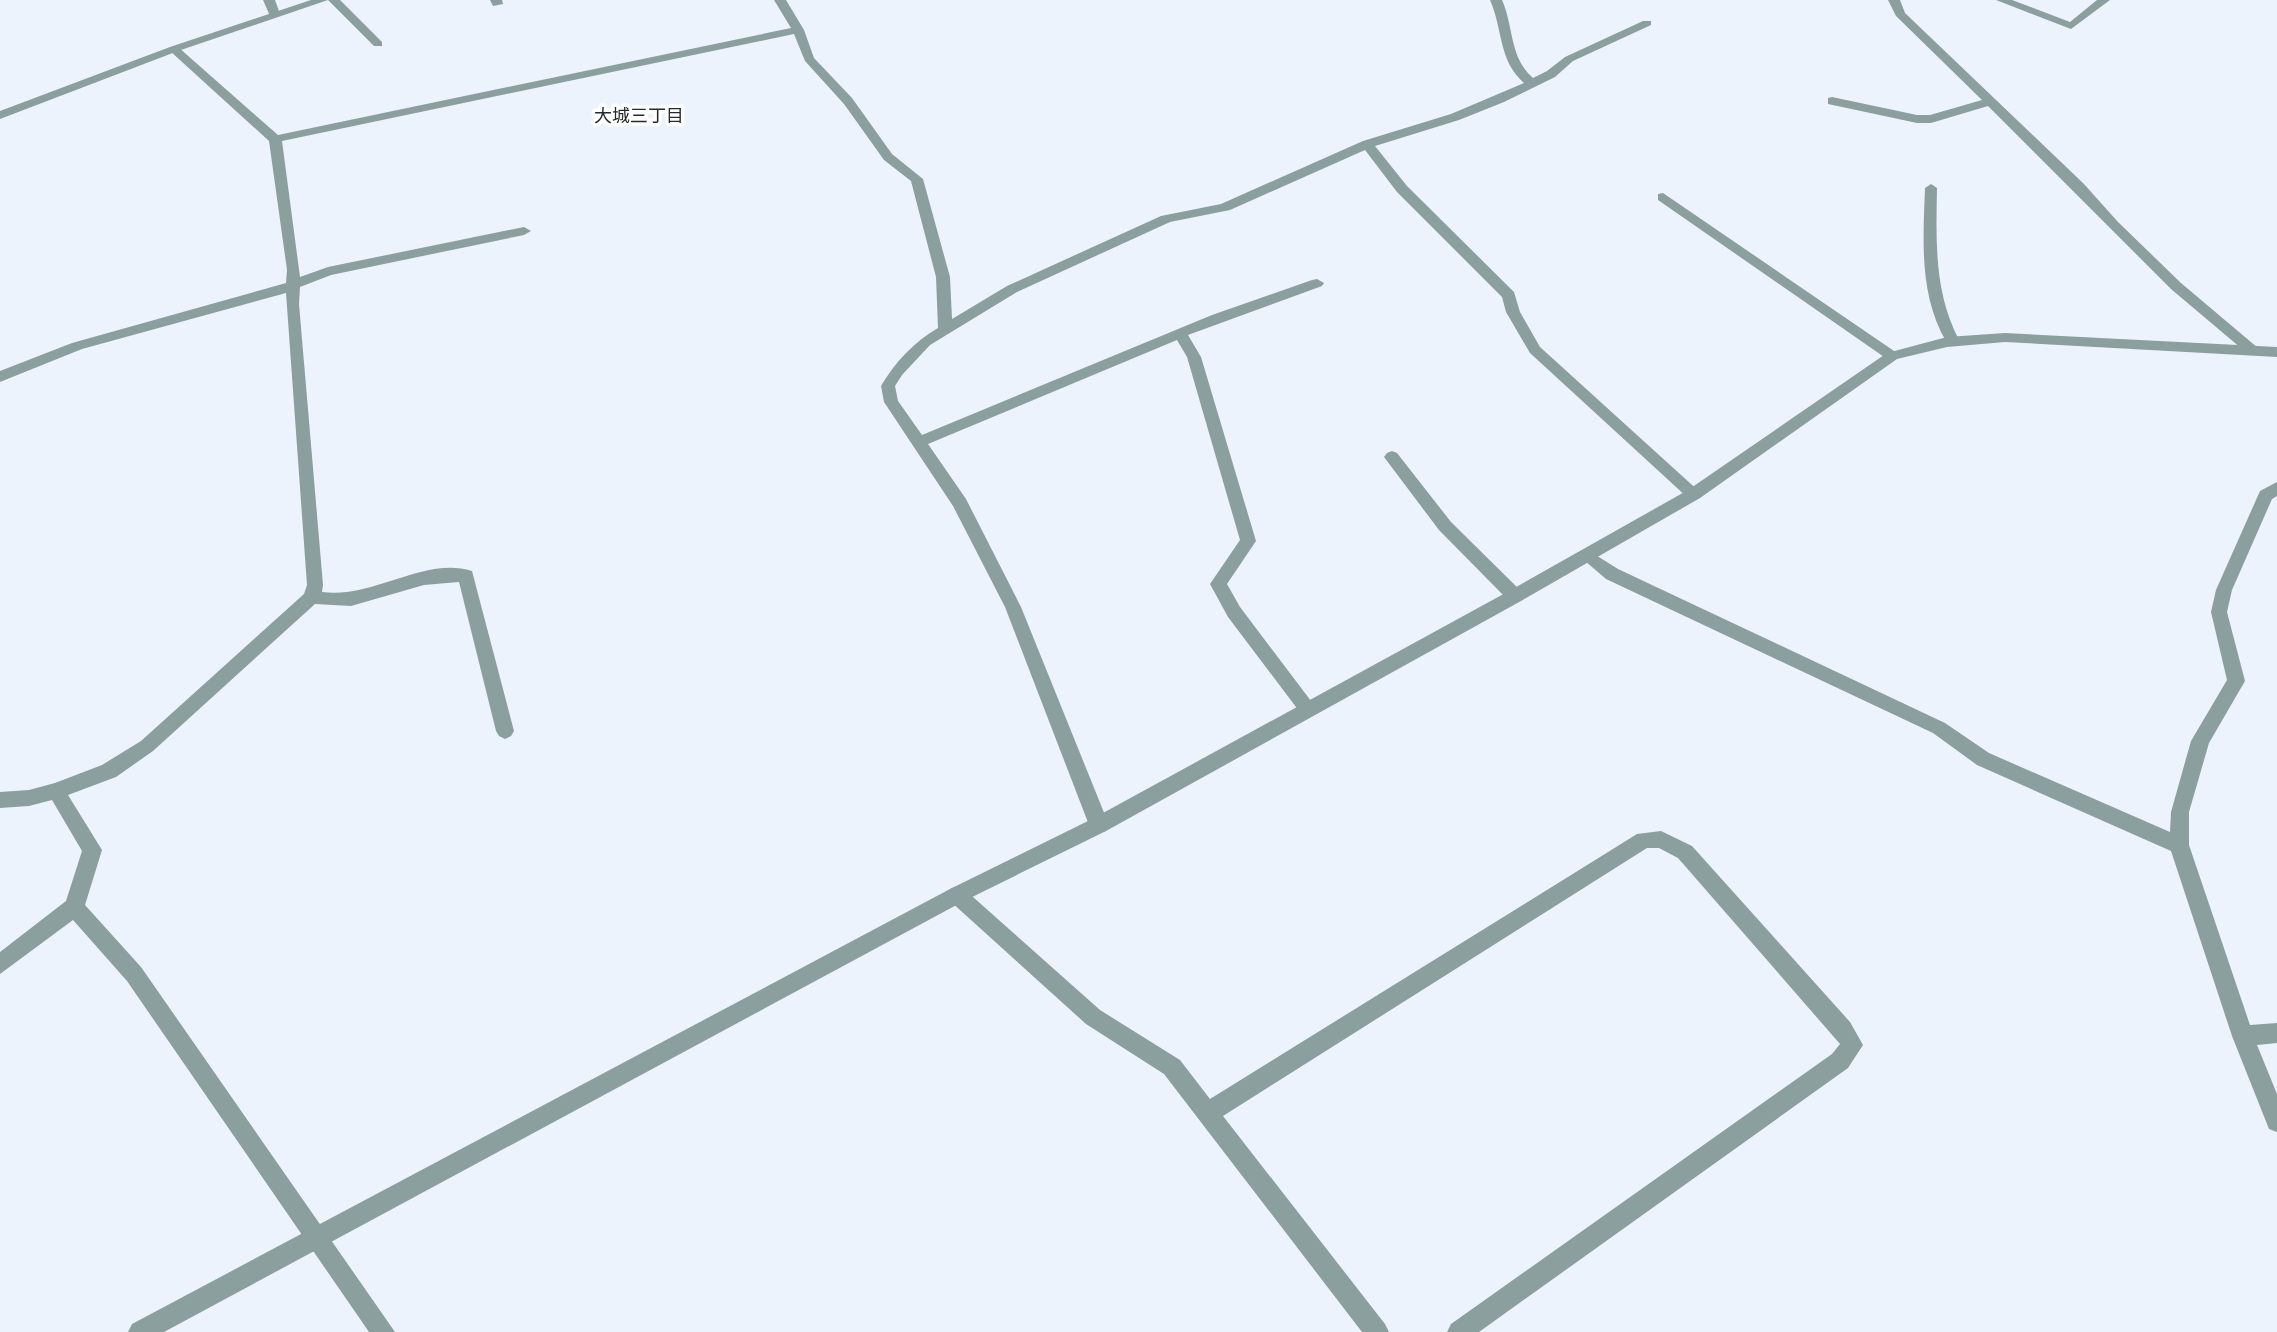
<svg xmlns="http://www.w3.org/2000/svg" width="2277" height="1332" font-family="Commissioner,'Noto Sans JP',sans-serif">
<rect width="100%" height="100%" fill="#edf3fc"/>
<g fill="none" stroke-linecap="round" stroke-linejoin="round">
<path fill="#8b9f9e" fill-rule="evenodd" d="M 1392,451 L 1397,453 L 1451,522 L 1521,591 L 1523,596 L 1521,601 L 1509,601 L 1439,530 L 1387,461 L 1384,457 L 1387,453 Z"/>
<g fill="#8b9f9e" fill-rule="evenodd">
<path d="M 263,0 L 275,0 L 280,14 L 278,16 L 270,16 Z"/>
<path d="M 328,0 L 340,0 L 382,42 L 382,46 L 374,46 Z"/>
<path d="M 490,0 L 502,0 L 503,4 L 493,6 Z"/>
<path d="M 774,0 L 786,0 L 804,30 L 814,58 L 852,98 L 892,154 L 923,179 L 950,277 L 952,319 L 1007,286 L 1161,216 L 1221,204 L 1363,141 L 1451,114 L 1524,83 C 1498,60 1503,29 1490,0 L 1502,0 C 1514,27 1509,57 1533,78 L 1547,71 L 1565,57 L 1643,21 L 1651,21 L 1651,25 L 1573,61 L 1555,77 L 1504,102 L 1459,120 L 1375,146 L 1407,186 L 1514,292 L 1520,312 L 1540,347 L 1702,494 L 1700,498 L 1688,498 L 1530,353 L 1506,312 L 1502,297 L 1397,192 L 1365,150 L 1230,210 L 1170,222 L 1017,292 L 930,345 L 902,375 L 895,386 L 898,401 L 922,435 L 1212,315 L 1312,280 L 1317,279 L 1324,283 L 1322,286 L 1188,335 L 1201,357 L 1256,541 L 1227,584 L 1240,607 L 1314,705 L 1317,710 L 1314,715 L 1308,717 L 1302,715 L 1228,617 L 1210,584 L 1240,540 L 1187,357 L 1177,340 L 928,444 L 966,499 L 1021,607 L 1109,825 L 1106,831 L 1099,833 L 1092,831 L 1089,825 L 1005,607 L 953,506 L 884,402 L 881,386 C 895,362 914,342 938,328 L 936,277 L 911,181 L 884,160 L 844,104 L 805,61 L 794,34 L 282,141 L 300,277 L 328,267 L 524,227 L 531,231 L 524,235 L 331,275 L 300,287 L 299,304 L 323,585 L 322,592 C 374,599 424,556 472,571 L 514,731 L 511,736 L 505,739 L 499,736 L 496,731 L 459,582 L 424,585 L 351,606 L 315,604 L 153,751 L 116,777 L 68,795 L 102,850 L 85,905 L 141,967 L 395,1332 L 369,1332 L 127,981 L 73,920 L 0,974 L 0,952 L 66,901 L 82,851 L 52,800 L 29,806 L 0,808 L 0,792 L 29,790 L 55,783 L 102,765 L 141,741 L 304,594 L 307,585 L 286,293 L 82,349 L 0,382 L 0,371 L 72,343 L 286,283 L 287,270 L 269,141 L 170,51 L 170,47 L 178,47 L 278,135 L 791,28 Z"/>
<path d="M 1888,0 L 1900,0 L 1905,13 L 2084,184 L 2118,222 L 2181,283 L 2258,348 L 2260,351 L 2258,354 L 2248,354 L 2171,289 L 1988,106 L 1931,123 L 1917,123 L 1828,104 L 1828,98 L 1832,97 L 1917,115 L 1930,115 L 1982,100 L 1896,16 Z"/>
<path d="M 1996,0 L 2012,0 L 2070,22 L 2097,0 L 2110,0 L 2071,29 Z"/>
<path d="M 1931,184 L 1937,188 C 1936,241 1934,292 1959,340 L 1952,345 L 1947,343 C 1919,296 1923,242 1925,188 Z"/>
<path d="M 1663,193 L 1897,353 L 1899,356 L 1897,359 L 1887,359 L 1658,200 L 1658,194 Z"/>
<path d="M 2277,482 L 2277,496 L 2272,499 L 2232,590 L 2227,612 L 2245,681 L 2209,743 L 2189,812 L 2189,845 L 2250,1025 L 2277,1023 L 2277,1043 L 2257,1045 L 2277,1094 L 2277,1132 L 2269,1129 L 2232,1036 L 2171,851 L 1977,765 L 1933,733 L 1606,579 L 1578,555 L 1586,549 L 1618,569 L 1945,723 L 1989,753 L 2170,832 L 2171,812 L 2191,741 L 2227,680 L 2211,612 L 2216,590 L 2260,491 Z"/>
<path d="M 1661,831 L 1692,846 L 1850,1022 L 1863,1045 L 1848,1068 L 1479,1332 L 1447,1332 L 1451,1324 L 1832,1054 L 1840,1044 L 1678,858 L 1659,848 L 1647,848 L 1223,1116 L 1385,1324 L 1389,1332 L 1362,1332 L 1164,1074 L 1086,1024 L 950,901 L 947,895 L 950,889 L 957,886 L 964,889 L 1100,1010 L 1180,1060 L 1210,1099 L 1637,834 Z"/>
</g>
<g fill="#8b9f9e" fill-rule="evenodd">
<path d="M 311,0 L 328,0 L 178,51 L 0,119 L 0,111 L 170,47 Z"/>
<path d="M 2005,333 L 2277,347 L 2277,357 L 2005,342 L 1947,347 L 1897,359 L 1700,498 L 1521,601 L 1106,831 L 964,901 L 164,1332 L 128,1332 L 132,1324 L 950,889 L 1092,819 L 1509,591 L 1688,490 L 1887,353 L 1947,337 Z"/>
</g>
</g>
<g text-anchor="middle" stroke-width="7" stroke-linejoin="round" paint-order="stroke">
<g font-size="18" fill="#27292c" stroke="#fff">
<text x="639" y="122">大城三丁目</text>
</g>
</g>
</svg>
